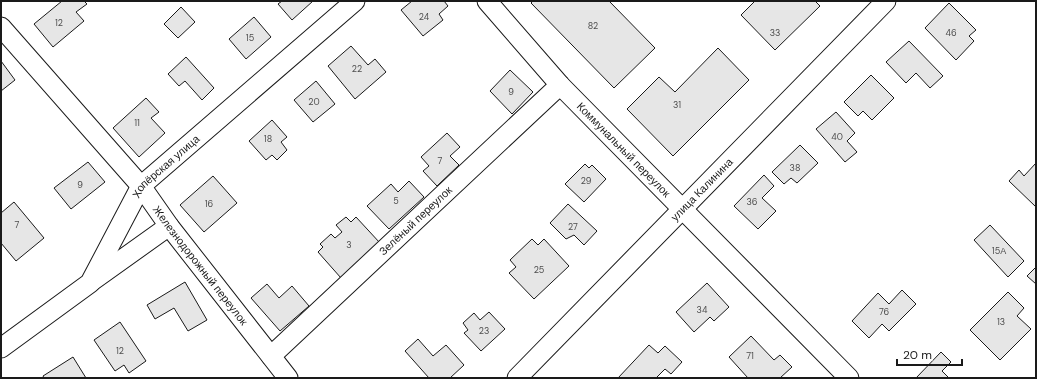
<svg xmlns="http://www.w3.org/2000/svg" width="1037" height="379" font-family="'DM Sans',sans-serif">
<rect width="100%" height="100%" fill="#fff"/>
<g fill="#e6e6e6" stroke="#1a1a1a">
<path d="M 62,1 L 84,1 L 87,4 L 76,12 L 84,21 L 53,47 L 34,24 Z"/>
<path d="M 282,1 L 313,1 L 292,20 L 278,4 Z"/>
<path d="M 412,1 L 444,1 L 448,6 L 439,14 L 443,20 L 423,36 L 401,10 Z"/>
<path d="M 533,1 L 609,1 L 655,48 L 614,88 L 531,3 Z"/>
<path d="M 755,1 L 815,1 L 820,6 L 775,50 L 741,15 Z"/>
<path d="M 949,3 L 976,30 L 969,36 L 974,41 L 956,60 L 925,28 Z"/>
<path d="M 181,7 L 195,22 L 178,38 L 164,24 Z"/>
<path d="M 254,17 L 271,37 L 246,59 L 229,39 Z"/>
<path d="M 909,41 L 943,76 L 930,88 L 916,73 L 906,83 L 886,62 Z"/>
<path d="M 351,46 L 368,65 L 375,59 L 386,72 L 355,99 L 328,66 Z"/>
<path d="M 718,48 L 749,80 L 673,156 L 627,109 L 659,77 L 675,92 Z"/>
<path d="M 186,57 L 214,88 L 202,100 L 185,81 L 179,86 L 168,74 Z"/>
<path d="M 1,61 L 15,80 L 1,91 Z"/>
<path d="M 510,70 L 533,92 L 512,114 L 490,91 Z"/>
<path d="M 871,75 L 894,98 L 872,120 L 863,111 L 858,116 L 844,102 Z"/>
<path d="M 316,81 L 335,104 L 313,122 L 294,100 Z"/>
<path d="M 146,98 L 159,112 L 151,118 L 165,133 L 139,157 L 113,128 Z"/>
<path d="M 836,112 L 855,133 L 847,141 L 857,152 L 845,162 L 816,129 Z"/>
<path d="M 272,120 L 287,137 L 281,142 L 287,150 L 277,160 L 272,155 L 266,160 L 249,141 Z"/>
<path d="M 447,133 L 460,147 L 450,156 L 459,165 L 437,186 L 423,171 L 429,166 L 421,157 Z"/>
<path d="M 800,145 L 818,163 L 797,183 L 791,178 L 784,184 L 772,172 Z"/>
<path d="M 88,162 L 105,182 L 71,209 L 54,188 Z"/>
<path d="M 1036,163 L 1036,207 L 1009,181 L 1019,170 L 1024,176 Z"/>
<path d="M 585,164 L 589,168 L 592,165 L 606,179 L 584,202 L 565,184 Z"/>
<path d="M 764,175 L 774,186 L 762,198 L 776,211 L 758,229 L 734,206 Z"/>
<path d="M 213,176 L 237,203 L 204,232 L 180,205 Z"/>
<path d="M 409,181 L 424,197 L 389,229 L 367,206 L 391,184 L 398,192 Z"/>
<path d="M 14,202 L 44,238 L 16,261 L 1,243 L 1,213 Z"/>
<path d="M 568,204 L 597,231 L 584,245 L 574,235 L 566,239 L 550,223 Z"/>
<path d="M 346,217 L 351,222 L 356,217 L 380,243 L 341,278 L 318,252 L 323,247 L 320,244 L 331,234 L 335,238 L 342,232 L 336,225 Z"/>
<path d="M 990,225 L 1024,261 L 1008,277 L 974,240 Z"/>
<path d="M 532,239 L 538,245 L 544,239 L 569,266 L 534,299 L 509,273 L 516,267 L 510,260 Z"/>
<path d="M 1036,267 L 1036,284 L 1027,276 Z"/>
<path d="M 185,282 L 207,320 L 188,331 L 174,308 L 155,319 L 147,305 Z"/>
<path d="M 707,283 L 729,307 L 714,321 L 710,317 L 694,332 L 676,312 Z"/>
<path d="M 267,284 L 279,298 L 292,286 L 309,306 L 280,331 L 251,298 Z"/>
<path d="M 902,290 L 916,304 L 889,331 L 882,324 L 869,338 L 852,321 L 878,293 L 889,304 Z"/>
<path d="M 1008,292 L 1024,308 L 1017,316 L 1031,329 L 1000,360 L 970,330 Z"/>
<path d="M 489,312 L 505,329 L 481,351 L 464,333 L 468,330 L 463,323 L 474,313 L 480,320 Z"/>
<path d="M 120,322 L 146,361 L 129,373 L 124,365 L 115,371 L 94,340 Z"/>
<path d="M 751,336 L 774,360 L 780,355 L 792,367 L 780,378 L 748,378 L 729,357 Z"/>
<path d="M 418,339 L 433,356 L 446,345 L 464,365 L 450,378 L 429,378 L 405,351 Z"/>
<path d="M 649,345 L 658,353 L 665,346 L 682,362 L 671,374 L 665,369 L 656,378 L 618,378 Z"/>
<path d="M 941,352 L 951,362 L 942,371 L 949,378 L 916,378 Z"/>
<path d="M 73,357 L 86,378 L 44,378 L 43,376 Z"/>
</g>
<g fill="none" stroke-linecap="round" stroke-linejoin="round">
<g stroke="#1a1a1a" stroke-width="21">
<g id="minor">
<path id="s1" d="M 487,1 L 560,85 L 849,378"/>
<path id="s2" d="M 1,27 L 141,186 L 169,226 L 288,378"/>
<path d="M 92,281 L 169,226"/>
<path id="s3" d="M 1,348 L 90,283 L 141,186 L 355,1"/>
<path id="s4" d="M 271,356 L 560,85"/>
<path id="s5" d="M 517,378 L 886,1"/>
</g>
</g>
<use href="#minor" stroke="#fff" stroke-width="19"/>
</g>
<g text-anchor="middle" stroke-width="3" stroke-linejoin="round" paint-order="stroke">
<g font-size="9" fill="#4d4d4d">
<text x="424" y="20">24</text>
<text x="59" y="26">12</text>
<text x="593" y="29">82</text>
<text x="775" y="36">33</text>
<text x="951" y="36">46</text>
<text x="250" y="41">15</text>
<text x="357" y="72">22</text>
<text x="511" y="95">9</text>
<text x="314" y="105">20</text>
<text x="677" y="108">31</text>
<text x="137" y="126">11</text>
<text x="837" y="140">40</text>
<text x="268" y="142">18</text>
<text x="440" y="164">7</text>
<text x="795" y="171">38</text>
<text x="586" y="184">29</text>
<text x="80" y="188">9</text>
<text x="396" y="204">5</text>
<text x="752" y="205">36</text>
<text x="209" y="207">16</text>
<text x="17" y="228">7</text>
<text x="573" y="230">27</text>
<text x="349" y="248">3</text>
<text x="999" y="254">15А</text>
<text x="539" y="273">25</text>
<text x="702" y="313">34</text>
<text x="884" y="315">76</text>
<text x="1001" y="325">13</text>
<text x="484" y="334">23</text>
<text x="120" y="354">12</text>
<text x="750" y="359">71</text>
</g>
<g font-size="11" fill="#1a1a1a" stroke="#fff">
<text dy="4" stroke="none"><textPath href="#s1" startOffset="202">Коммунальный переулок</textPath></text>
<text dy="4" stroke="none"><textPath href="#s3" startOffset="251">Хопёрская улица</textPath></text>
<text dy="4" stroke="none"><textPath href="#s5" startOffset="264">улица Калинина</textPath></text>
<text dy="4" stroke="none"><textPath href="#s4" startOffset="198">Зелёный переулок</textPath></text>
<text dy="4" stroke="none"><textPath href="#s2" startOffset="311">Железнодорожный переулок</textPath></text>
</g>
</g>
<rect width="1037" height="379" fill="none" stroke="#1a1a1a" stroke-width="4"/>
<path d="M897 359v6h65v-6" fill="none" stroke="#1a1a1a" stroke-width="2"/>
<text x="903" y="359" font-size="12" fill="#1a1a1a" stroke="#ffffff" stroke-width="3" paint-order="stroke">20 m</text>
</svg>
